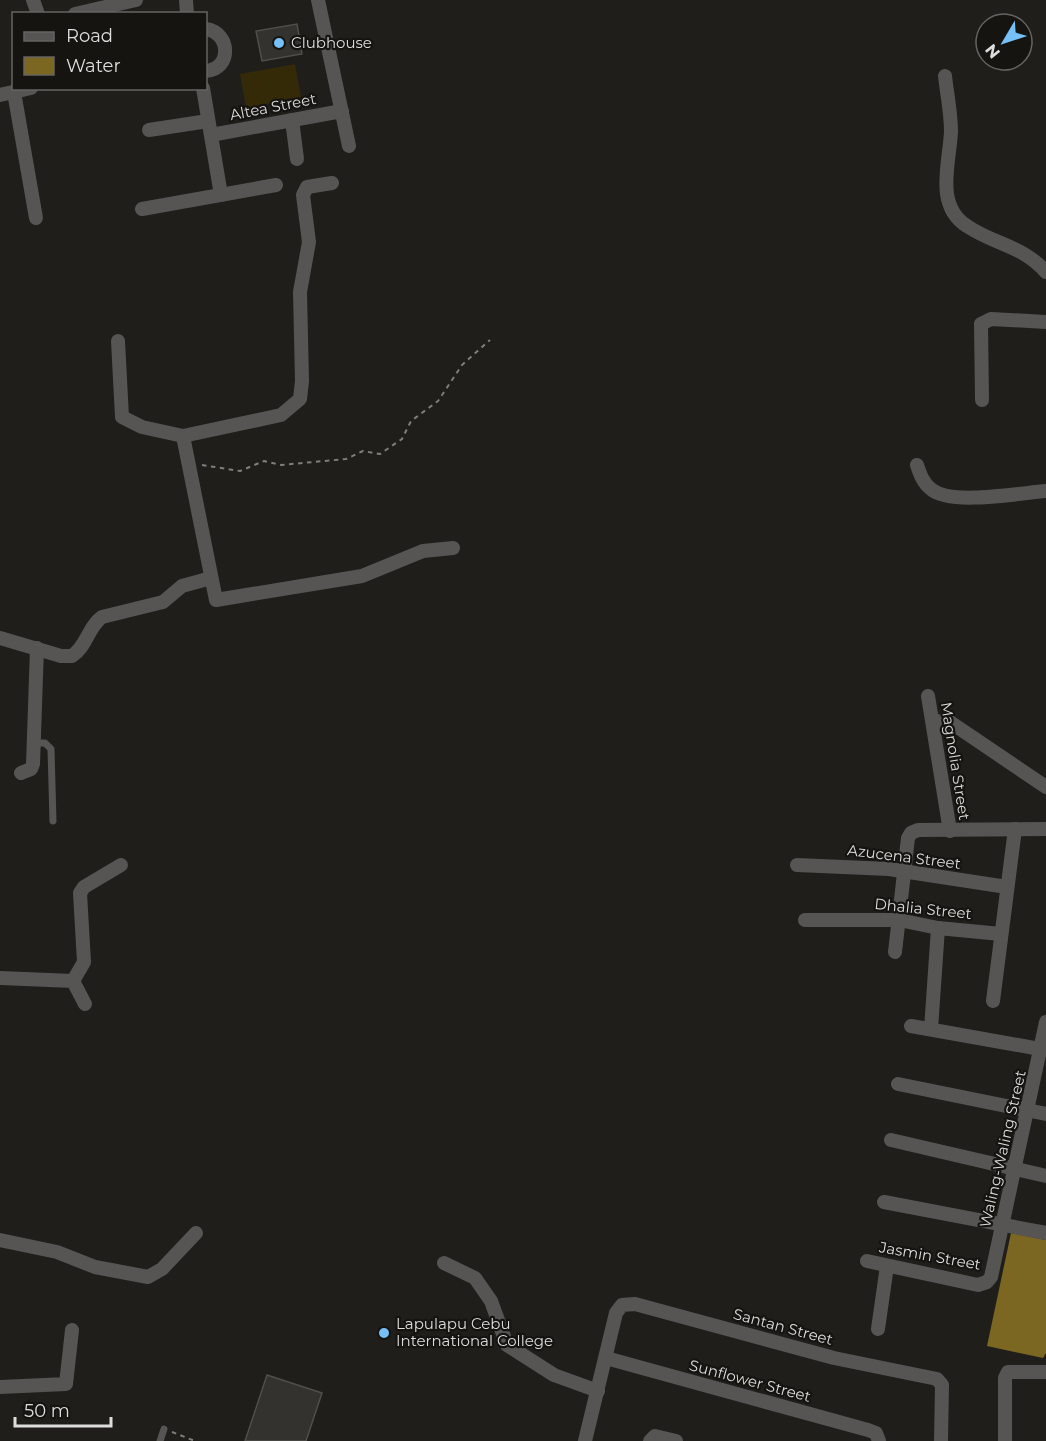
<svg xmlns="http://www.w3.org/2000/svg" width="1046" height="1441" font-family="Montserrat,sans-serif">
<rect width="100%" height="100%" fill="#1f1e1a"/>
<path fill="#342a08" d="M 295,64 L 301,97 L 246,108 L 240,74 Z"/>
<path fill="#7b6721" d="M 1011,1233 L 1046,1240 L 1046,1353 L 1043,1358 L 987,1346 Z"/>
<g fill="#33322f" stroke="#504f4b" stroke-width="1.5">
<path d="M 297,24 L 302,54 L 262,61 L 256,31 Z"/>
<path d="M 267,1375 L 322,1393 L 306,1441 L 245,1441 Z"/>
</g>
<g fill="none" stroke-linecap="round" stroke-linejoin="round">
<g stroke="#7e7e7b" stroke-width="2" stroke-dasharray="4.5 4.5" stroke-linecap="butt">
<path d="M 202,465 L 240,471 L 264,461 L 281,465 L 346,459 L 363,451 L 380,454 L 402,439 L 411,421 L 438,401 L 462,365 L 490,340"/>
<path d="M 172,1432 L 195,1441"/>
</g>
<g stroke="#565554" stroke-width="7">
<path d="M 34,743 L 45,743 L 51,749 L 53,821"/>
<path d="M 160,1441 L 164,1429"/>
</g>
<g stroke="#565554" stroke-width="14">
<path d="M 33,0 L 38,14"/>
<path d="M 186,0 L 187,14"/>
<path d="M 318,0 L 349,146"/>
<path d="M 75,14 L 136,0"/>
<path d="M 206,29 C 231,33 232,69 206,71"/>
<path d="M 945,76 C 947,94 951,113 951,131 C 950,162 934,205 967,226 C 995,245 1022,245 1046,272"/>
<path d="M 203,88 L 221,195"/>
<path d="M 14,92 L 36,218"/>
<path d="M 0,95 L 31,88"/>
<path d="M 292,120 L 297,159"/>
<path d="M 149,130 L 208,121"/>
<path d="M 211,135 L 342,111"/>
<path d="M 142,209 L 276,185"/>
<path d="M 118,341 L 122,417 L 142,427 L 183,436 L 281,415 L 300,399 L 302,381 L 300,292 L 309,242 L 303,195 L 307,187 L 332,183"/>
<path d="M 982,400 L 981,324 L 991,319 L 1046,322"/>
<path d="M 183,436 L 216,600 L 362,576 L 423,551 L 453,548"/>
<path d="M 917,465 C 920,474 923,483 931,489 C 950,506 1020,493 1046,491"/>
<path d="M 0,638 L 61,656 L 72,656 C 87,646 88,627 102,617 L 163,602 L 182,586 L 211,578"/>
<path d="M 928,696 L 950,831"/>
<path d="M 933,721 L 950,722 L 1046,787"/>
<path d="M 21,773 L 31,769 L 33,764 L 37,648"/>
<path d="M 797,865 L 889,869 L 1007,887"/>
<path d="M 805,920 L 899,920 L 938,928 L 1001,934"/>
<path d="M 895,952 L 908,838 L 911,833 L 918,830 L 1046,829"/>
<path d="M 0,978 L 73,981 L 85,1004"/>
<path d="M 73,981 L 84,962 L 80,893 L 84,887 L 121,865"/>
<path d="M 993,1001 L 1015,829"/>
<path d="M 911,1026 L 1046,1050"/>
<path d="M 931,1029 L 938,928"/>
<path d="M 898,1084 L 1046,1114"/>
<path d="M 891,1140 L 1046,1176"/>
<path d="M 884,1202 L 1046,1233"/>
<path d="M 0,1240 L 57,1252 L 95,1267 L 148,1277 L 162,1269 L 196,1233"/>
<path d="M 867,1261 L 978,1285 L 987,1282 L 991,1277 L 1046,1022"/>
<path d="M 444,1263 L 475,1278 L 491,1301 L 507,1345 L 554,1375 L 598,1391"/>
<path d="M 878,1329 L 887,1266"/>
<path d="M 606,1358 L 868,1430 L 876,1433 L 879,1441"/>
<path d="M 0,1387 L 66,1384 L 72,1330"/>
<path d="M 585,1441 L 616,1313 L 622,1305 L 635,1304 L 834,1358 L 937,1379 L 942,1385 L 941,1441"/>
<path d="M 650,1441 L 655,1436 L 676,1441"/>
<path d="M 1005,1441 L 1005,1378 L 1008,1372 L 1046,1372"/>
</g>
</g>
<g fill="#76c0f7" stroke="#151411" stroke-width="2">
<circle cx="279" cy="43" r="6"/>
<circle cx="384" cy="1333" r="6"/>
</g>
<g text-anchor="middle" stroke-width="4.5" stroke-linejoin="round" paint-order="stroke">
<g font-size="15" fill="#dddddb" stroke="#151411" text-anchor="start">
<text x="291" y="48">Clubhouse</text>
<text x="396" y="1329">Lapulapu Cebu<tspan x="396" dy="17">International College</tspan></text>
</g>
<g font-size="15" fill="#dddddb" stroke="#151411">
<text transform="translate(273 107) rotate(-11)" y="5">Altea Street</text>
<text transform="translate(955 761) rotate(81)" y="5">Magnolia Street</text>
<text transform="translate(904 857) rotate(7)" y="5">Azucena Street</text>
<text transform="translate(923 909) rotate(6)" y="5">Dhalia Street</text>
<text transform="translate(1003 1149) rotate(-77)" y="5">Waling-Waling Street</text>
<text transform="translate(930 1256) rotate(10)" y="5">Jasmin Street</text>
<text transform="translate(783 1327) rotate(15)" y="5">Santan Street</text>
<text transform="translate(750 1381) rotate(15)" y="5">Sunflower Street</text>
</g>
</g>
<rect x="12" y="12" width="195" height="78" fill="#151411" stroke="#656462" stroke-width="1.5"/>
<rect x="24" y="32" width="30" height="9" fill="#565554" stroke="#656462" stroke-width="1.5"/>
<text x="66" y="42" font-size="18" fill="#dddddb">Road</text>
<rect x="24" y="57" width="30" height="18" fill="#7b6721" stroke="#656462" stroke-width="1.5"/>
<text x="66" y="72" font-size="18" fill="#dddddb">Water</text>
<g transform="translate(1004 42) rotate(231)"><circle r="28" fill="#151411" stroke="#656462" stroke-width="1.5"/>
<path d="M0-4.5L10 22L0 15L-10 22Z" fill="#76c0f7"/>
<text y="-9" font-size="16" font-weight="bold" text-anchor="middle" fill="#dddddb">N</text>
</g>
<path d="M15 1417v9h96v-9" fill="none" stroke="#dddddb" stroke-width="3"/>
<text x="24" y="1417" font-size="18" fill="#dddddb" stroke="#151411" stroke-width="4.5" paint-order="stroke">50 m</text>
</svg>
